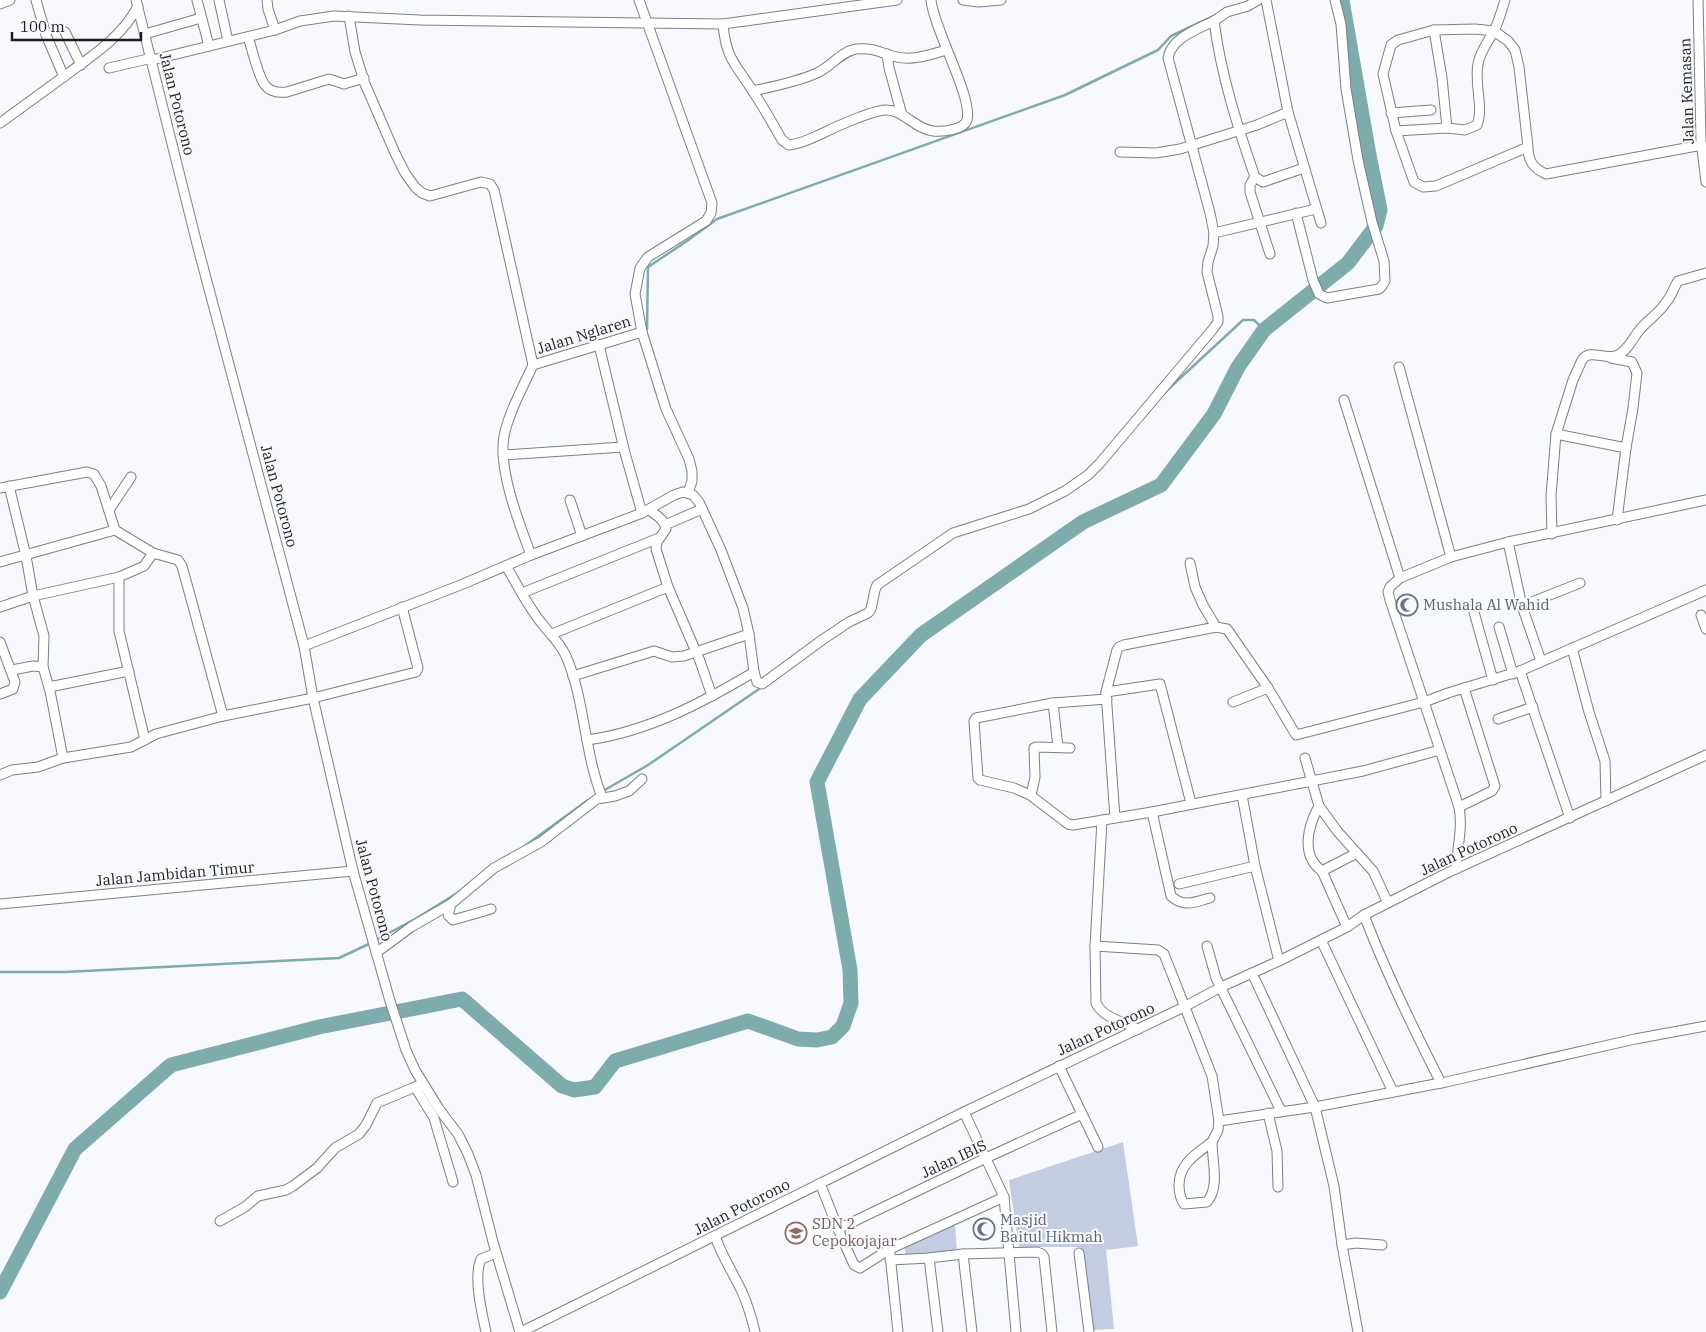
<svg xmlns="http://www.w3.org/2000/svg" width="1706" height="1332" font-family="'IBM Plex Serif',serif">
<rect width="100%" height="100%" fill="#f7f9fe"/>
<g fill="#c4cce1">
<path d="M 1123,1142 L 1138,1246 L 1106,1250 L 1114,1329 L 1093,1330 L 1081,1247 L 1019,1247 L 1009,1180 Z"/>
<path d="M 955,1225 L 957,1252 L 906,1256 L 904,1245 Z"/>
</g>
<g fill="none" stroke-linecap="round" stroke-linejoin="round">
<g stroke="#7eabab" stroke-width="2.5">
<path d="M 647,329 L 648,267 L 687,241 L 717,219 L 1065,95 L 1158,50 L 1171,36 L 1218,14"/>
<path d="M 1163,394 L 1243,320 L 1254,320 L 1264,330"/>
<path d="M 603,791 L 648,765 L 762,687"/>
<path d="M 522,848 L 588,800"/>
<path d="M 376,940 L 417,918 L 462,890"/>
<path d="M 0,972 L 65,972 L 339,958 L 371,943"/>
</g>
<path stroke="#7eabab" stroke-width="15" d="M 0,1292 L 75,1149 L 171,1065 L 319,1027 L 462,999 L 562,1086 L 574,1090 L 595,1087 L 615,1061 L 748,1021 L 798,1039 L 817,1040 L 832,1037 L 843,1026 L 851,1003 L 850,970 L 817,782 L 860,699 L 921,635 L 1083,522 L 1161,485 L 1214,414 L 1238,367 L 1264,330 L 1348,263 L 1376,226 L 1380,210 L 1369,155 L 1342,0"/>
<g stroke="#7c7f86" stroke-width="11">
<g id="minor">
<path d="M 36,0 L 46,35 L 64,77"/>
<path d="M 136,0 L 197,244 L 304,646 L 313,698 L 353,871 L 390,1001 L 406,1050 L 415,1070 L 439,1109 L 458,1134 L 468,1154 L 476,1175 L 493,1242 L 520,1332"/>
<path d="M 197,0 L 209,46"/>
<path d="M 219,0 L 228,41"/>
<path d="M 267,0 L 268,9 L 275,30"/>
<path d="M 963,0 L 979,2 L 1001,0"/>
<path d="M 1258,0 L 1248,6 L 1227,12 L 1214,21 C 1221,75 1237,125 1255,177 L 1263,182 L 1304,168"/>
<path d="M 1266,0 L 1288,112 L 1321,223"/>
<path d="M 1698,0 L 1701,141 L 1706,182"/>
<path d="M 0,4 L 10,0"/>
<path d="M 349,16 L 355,52 L 365,84 L 395,153 L 405,173 L 415,187 L 422,193 L 430,196 L 481,182 L 490,184 L 494,190 L 533,365"/>
<path d="M 723,24 C 726,60 736,64 754,93 C 764,108 773,124 782,140 L 789,145 C 801,144 810,139 821,134 C 835,127 871,111 885,110 C 903,109 915,129 933,131 C 942,132 964,130 967,120 C 973,97 934,30 931,0"/>
<path d="M 1434,30 L 1442,78 L 1447,128"/>
<path d="M 65,32 L 81,65"/>
<path d="M 145,34 L 201,18"/>
<path d="M 248,37 C 252,48 258,77 265,85 C 270,92 279,93 287,92 L 329,79 L 344,84 L 364,78"/>
<path d="M 887,54 L 889,68 L 902,115"/>
<path d="M 152,60 L 275,30 L 300,21 L 334,16 L 420,20 L 723,24 L 897,0"/>
<path d="M 109,68 L 152,58"/>
<path d="M 753,91 C 775,86 797,82 817,73 C 831,67 840,52 856,49 C 875,47 881,54 897,57 C 914,61 931,54 947,50"/>
<path d="M 1391,113 L 1431,110"/>
<path d="M 0,123 C 22,107 44,91 66,75 C 93,55 122,37 138,6"/>
<path d="M 1396,131 L 1447,128 L 1465,130 L 1477,125 C 1484,108 1474,83 1478,64 C 1480,51 1489,41 1495,29 C 1499,20 1502,10 1505,0"/>
<path d="M 1528,147 L 1436,186 L 1423,187 L 1414,182 L 1396,131 L 1383,74 L 1391,45 L 1398,40 L 1434,30 L 1475,29 L 1494,31 L 1508,41 L 1515,50 L 1519,67 L 1528,147 C 1528,161 1533,168 1546,174 L 1702,145"/>
<path d="M 1120,152 L 1156,153 L 1180,149 L 1257,125 L 1288,112"/>
<path d="M 1255,177 L 1250,185 L 1250,192 L 1270,254"/>
<path d="M 1296,213 L 1313,280 L 1319,294 L 1327,298 L 1379,289 L 1382,286 L 1385,281 L 1384,261 L 1372,222 L 1358,160 L 1346,89 L 1341,24 L 1335,0"/>
<path d="M 1214,233 L 1316,209"/>
<path d="M 642,332 L 666,409 L 689,459 L 692,471 L 692,481 L 688,493"/>
<path d="M 599,345 L 625,453 L 642,513"/>
<path d="M 1611,358 L 1632,362 L 1637,373 L 1633,408 L 1626,448 L 1617,520"/>
<path d="M 1399,367 L 1451,557"/>
<path d="M 1344,400 L 1400,578"/>
<path d="M 1556,434 L 1626,448"/>
<path d="M 503,455 L 623,447"/>
<path d="M 9,486 L 26,556 L 33,596 L 44,636 L 43,667 L 50,691 L 63,758"/>
<path d="M 0,488 L 87,472 L 94,474 L 101,486 L 115,530 L 153,553 L 178,560 L 182,566 L 223,716"/>
<path d="M 570,500 L 582,536"/>
<path d="M 109,510 L 131,477"/>
<path d="M 649,510 C 656,515 664,519 666,529 L 657,542 L 656,549 L 668,587 L 700,661 L 712,696"/>
<path d="M 665,525 L 702,509"/>
<path d="M 1552,534 L 1551,496 L 1556,434 L 1573,380 L 1582,360 C 1590,348 1606,361 1618,355 C 1627,351 1632,340 1638,332 C 1646,321 1660,313 1667,301 C 1672,295 1674,287 1678,281 L 1706,273"/>
<path d="M 1508,542 L 1522,606 L 1541,661"/>
<path d="M 531,555 C 519,523 498,470 504,436 C 509,412 523,387 533,365 L 642,332 L 635,294 L 640,268 L 648,257 L 706,221 L 711,213 L 712,203 L 639,0"/>
<path d="M 0,562 L 115,530"/>
<path d="M 1190,563 L 1195,587 L 1203,605 L 1216,627"/>
<path d="M 506,566 C 518,586 528,607 543,625 C 551,635 560,643 566,656 C 585,700 584,752 602,797"/>
<path d="M 119,577 L 119,631 L 145,740"/>
<path d="M 522,593 L 659,538"/>
<path d="M 1472,605 L 1493,680"/>
<path d="M 1522,606 L 1580,583"/>
<path d="M 0,607 L 33,596 L 119,577 L 144,566 L 153,553"/>
<path d="M 1701,615 L 1706,629"/>
<path d="M 1499,627 L 1513,674"/>
<path d="M 552,634 L 668,587"/>
<path d="M 0,642 L 15,682 L 13,689 L 0,694"/>
<path d="M 304,646 L 463,584 L 531,555 L 642,513 L 674,495 L 683,492 L 693,495 L 699,502 L 721,550 L 743,608 L 749,634 L 754,672 C 702,703 647,732 587,740"/>
<path d="M 1572,648 L 1589,712 L 1605,761 L 1606,801"/>
<path d="M 12,670 L 33,666 L 43,667"/>
<path d="M 1520,671 L 1570,818"/>
<path d="M 754,672 L 757,682 L 762,684 L 822,640 L 849,622 L 868,613 L 871,609 L 875,590 L 877,585 L 953,533 L 1029,509 L 1065,491 L 1088,475 L 1100,463 L 1213,329 L 1218,322 L 1218,316 L 1207,272 L 1208,262 L 1213,246 L 1214,233 L 1210,213 L 1168,58 C 1171,38 1198,29 1214,21"/>
<path d="M 573,676 L 654,651 L 672,657 L 684,656 L 749,634"/>
<path d="M 49,687 L 129,671"/>
<path d="M 1106,692 L 1160,684 L 1191,803"/>
<path d="M 1107,699 L 1053,703 L 976,718 L 974,721 L 978,778 L 980,780 L 1014,788 L 1030,795 L 1068,824 L 1073,825 L 1152,812 L 1363,771 L 1440,750"/>
<path d="M 1233,702 L 1268,688"/>
<path d="M 1053,703 L 1058,747"/>
<path d="M 1498,719 L 1533,707"/>
<path d="M 1305,758 L 1319,806 L 1338,832 L 1373,871 L 1388,903"/>
<path d="M 0,775 L 12,770 L 38,767 L 63,758 L 131,747 L 156,734 L 223,716 L 313,698 L 416,672 L 418,668 L 402,607"/>
<path d="M 1032,791 L 1035,777 L 1034,748 L 1036,747 L 1070,748"/>
<path d="M 1242,795 L 1255,866 L 1279,961"/>
<path d="M 1319,806 C 1308,826 1300,855 1322,871 L 1347,927"/>
<path d="M 1459,807 L 1492,791 L 1495,786 L 1464,688"/>
<path d="M 1152,812 L 1171,896 C 1184,908 1194,902 1210,898"/>
<path d="M 1115,818 L 1106,692 L 1117,650 L 1119,647 L 1124,645 L 1216,627 L 1227,629 L 1268,688 L 1296,735 L 1424,702 L 1448,693 L 1520,671 L 1706,590"/>
<path d="M 1102,820 L 1095,946 L 1096,1003 C 1103,1018 1124,1022 1138,1029"/>
<path d="M 1456,869 C 1457,848 1463,828 1459,807 L 1390,600 L 1388,592 L 1390,587 L 1400,578 L 1451,557 L 1508,542 L 1706,500"/>
<path d="M 1322,871 L 1357,853"/>
<path d="M 1179,884 L 1255,866"/>
<path d="M 0,904 L 353,871"/>
<path d="M 451,904 L 448,915 L 453,920 L 491,909"/>
<path d="M 1364,915 C 1386,973 1413,1028 1441,1083"/>
<path d="M 1321,940 L 1393,1092"/>
<path d="M 1095,946 L 1158,950 L 1164,954 L 1212,1076 L 1219,1121 L 1218,1130 L 1212,1142"/>
<path d="M 1207,946 L 1216,978 L 1281,1111"/>
<path d="M 376,953 L 411,927 L 451,904 L 494,868 L 541,842 L 597,799 L 615,796 L 629,791 L 642,779"/>
<path d="M 1252,973 L 1315,1107 L 1334,1186 L 1342,1245 L 1358,1332"/>
<path d="M 1059,1066 L 1098,1147"/>
<path d="M 415,1087 L 434,1118 L 453,1182"/>
<path d="M 964,1112 L 1004,1197 L 1016,1332"/>
<path d="M 1268,1113 L 1277,1151 L 1278,1187"/>
<path d="M 1219,1121 L 1315,1107 L 1446,1082 L 1635,1039 L 1706,1026"/>
<path d="M 1212,1142 C 1212,1161 1220,1187 1207,1202 L 1184,1204 C 1180,1198 1179,1192 1179,1185 C 1179,1164 1196,1154 1212,1142 Z"/>
<path d="M 820,1183 L 838,1229 L 854,1265 L 860,1268 L 890,1249 L 1004,1197"/>
<path d="M 220,1221 L 245,1207 L 258,1196 L 286,1190 L 293,1186 L 317,1168 L 335,1148 L 359,1134 L 366,1125 L 377,1103 L 422,1084"/>
<path d="M 838,1229 L 986,1158 L 1078,1116 L 1081,1113"/>
<path d="M 715,1236 C 722,1257 734,1274 743,1294 C 748,1306 752,1319 755,1332"/>
<path d="M 1342,1245 L 1356,1243 L 1382,1245"/>
<path d="M 1079,1253 L 1089,1332"/>
<path d="M 890,1254 L 898,1332"/>
<path d="M 963,1254 L 972,1332"/>
<path d="M 929,1258 L 938,1332"/>
<path d="M 890,1260 L 929,1258 L 963,1254 L 1037,1252 L 1042,1254 L 1044,1257 L 1052,1332"/>
<path d="M 486,1332 C 482,1313 473,1277 481,1259 L 496,1253"/>
<path d="M 521,1332 L 964,1112 L 1184,1007 L 1221,987 L 1279,961 L 1347,927 L 1364,915 L 1449,872 L 1706,755"/>
</g>
</g>
<use href="#minor" stroke="#fff" stroke-width="9"/>
</g>
<defs>
<g id="mosque-ring" transform="scale(1.125)"><circle r="9.5" fill="#f7f9fe" stroke="#6b7280" stroke-width="1.5"/><path d="M3.5-4.9A6 6 0 1 0 3.5 4.9A5 5 0 1 1 3.5-4.9Z" fill="#6b7280"/></g>
<g id="school-ring" transform="scale(1.125)"><circle r="9.5" fill="#f7f9fe" stroke="#8d6e63" stroke-width="1.5"/><path d="M0-5L7-2L0 1L-7-2ZM-4 1L0 2.5L4 1V4Q0 6-4 4Z" fill="#8d6e63"/></g>
</defs>
<g fill-rule="evenodd">
<use href="#mosque-ring" x="1407" y="605"/>
<use href="#mosque-ring" x="984" y="1229"/>
<use href="#school-ring" x="796" y="1233"/>
</g>
<g text-anchor="middle" stroke-width="4" stroke-linejoin="round" paint-order="stroke">
<g font-size="15" fill="#1d1e21" stroke="#f7f9fe">
<text transform="translate(1687 91) rotate(-92)" y="5">Jalan Kemasan</text>
<text transform="translate(177 104) rotate(76)" y="5">Jalan Potorono</text>
<text transform="translate(584 335) rotate(-17)" y="5">Jalan Nglaren</text>
<text transform="translate(279 496) rotate(75)" y="5">Jalan Potorono</text>
<text transform="translate(1469 849) rotate(-25)" y="5">Jalan Potorono</text>
<text transform="translate(175 874) rotate(-5)" y="5">Jalan Jambidan Timur</text>
<text transform="translate(374 890) rotate(75)" y="5">Jalan Potorono</text>
<text transform="translate(1106 1029) rotate(-25)" y="5">Jalan Potorono</text>
<text transform="translate(954 1159) rotate(-25)" y="5">Jalan IBIS</text>
<text transform="translate(742 1207) rotate(-27)" y="5">Jalan Potorono</text>
</g>
<g font-size="15" fill="#5b616d" stroke="#f7f9fe" text-anchor="start">
<text x="1423" y="610">Mushala Al Wahid</text>
<text x="1000" y="1225">Masjid<tspan x="1000" dy="17">Baitul Hikmah</tspan></text>
</g>
<g font-size="15" fill="#785e54" stroke="#f7f9fe" text-anchor="start">
<text x="812" y="1229">SDN 2<tspan x="812" dy="17">Cepokojajar</tspan></text>
</g>
</g>
<path d="M12 32v8h129v-8" fill="none" stroke="#1d1e21" stroke-width="2.5"/>
<text x="20" y="32" font-size="15" fill="#1d1e21" stroke="#f7f9fe" stroke-width="4" paint-order="stroke">100 m</text>
</svg>
